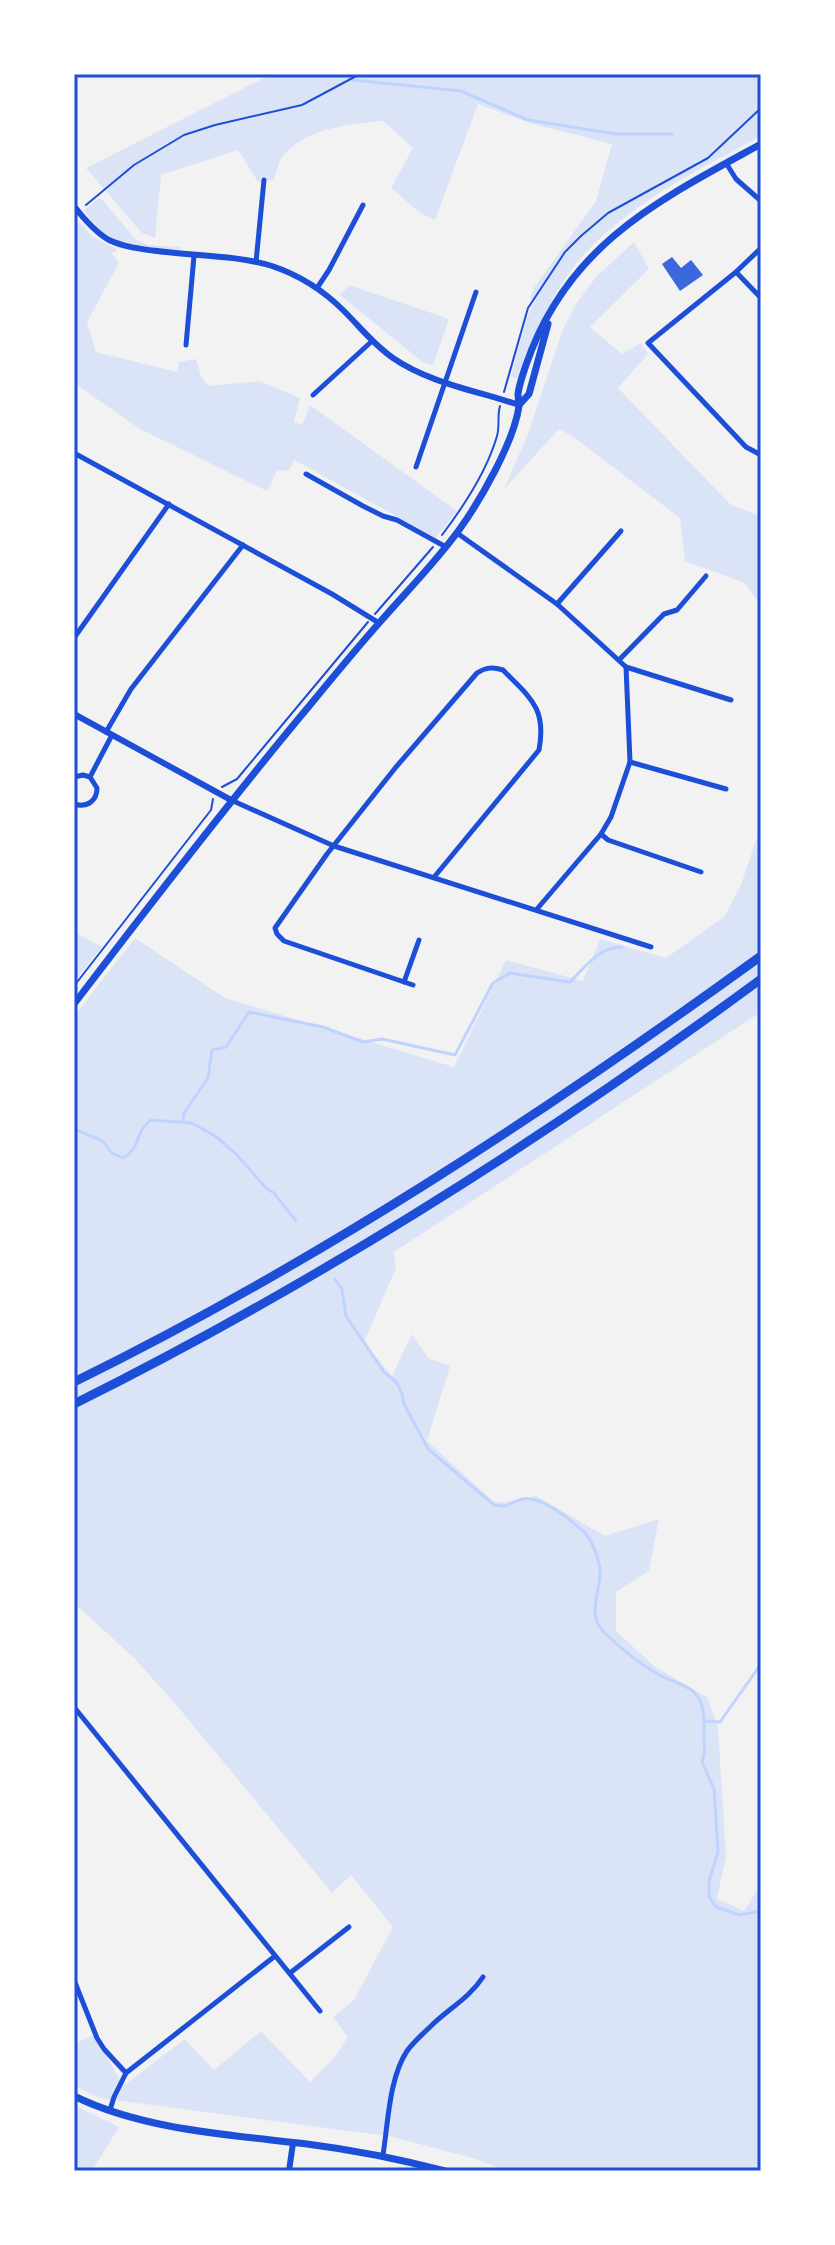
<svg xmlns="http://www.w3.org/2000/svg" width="835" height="2245" font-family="'Playfair Display',serif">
<rect width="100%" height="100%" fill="#f2f2f2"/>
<g fill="#dbe4f7">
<path d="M 272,74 L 761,74 L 761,136 C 693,173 609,213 565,279 C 544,310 531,344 518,379 L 511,376 L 527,317 L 535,301 L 530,298 L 534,288 L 596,201 L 612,144 L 533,124 L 478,104 L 435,220 L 420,213 L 391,188 L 413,148 L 383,121 C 349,124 305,128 283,156 C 278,163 276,172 274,180 L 258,182 L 238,150 L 161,175 L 155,238 L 142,233 L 86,168 Z"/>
<path d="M 98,199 L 102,199 L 135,239 L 148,245 L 180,247 L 180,250 C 154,248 123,247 100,230 C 94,225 89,217 84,210 Z"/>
<path d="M 74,216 L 93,237 L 117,249 L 115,252 L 111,252 L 119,263 L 87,322 L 96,352 L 177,372 L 179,362 L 196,359 L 201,376 L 208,386 L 260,381 L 300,398 L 294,422 L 302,425 L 310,405 L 457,511 L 436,538 L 294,460 L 289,470 L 277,471 L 267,491 L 140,429 L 74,383 Z"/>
<path d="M 634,242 L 649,269 L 590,327 L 622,354 L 641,343 L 648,354 L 618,388 L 731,505 L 761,516 L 761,607 L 745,583 L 685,561 L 680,518 L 572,436 L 559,429 L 504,489 L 528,434 L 563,329 L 576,304 L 596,277 Z"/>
<path d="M 349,285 L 449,319 L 433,365 L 424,363 L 340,295 Z"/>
<path d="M 761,825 L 761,1012 L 394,1252 L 396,1268 L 364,1342 L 392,1376 L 412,1334 L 428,1358 L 450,1366 L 427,1441 L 493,1501 L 505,1503 L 512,1500 L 536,1496 L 605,1536 L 659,1519 L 649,1571 L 616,1592 L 616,1631 L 655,1667 L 707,1697 L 718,1728 L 726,1856 L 717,1899 L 744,1911 L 761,1884 L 761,2171 L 508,2171 L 469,2157 L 388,2136 L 99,2098 L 74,2085 L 74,2044 L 95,2034 L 123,2086 L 185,2039 L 214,2070 L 261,2031 L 310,2082 L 334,2058 L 348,2037 L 333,2017 L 354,2000 L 393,1927 L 351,1875 L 332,1893 L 172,1700 L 133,1657 L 74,1603 L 74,1016 L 135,938 L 225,998 L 454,1067 L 506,960 L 583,981 L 600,939 L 666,958 L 724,917 L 741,885 Z"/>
<path d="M 74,932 L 102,947 L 74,982 Z"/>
<path d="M 74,2105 L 119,2127 L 92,2171 L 74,2171 Z"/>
</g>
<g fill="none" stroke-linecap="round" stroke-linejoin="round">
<g stroke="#bfd3fe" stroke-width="3">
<path d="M 331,74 L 337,76"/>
<path d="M 353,80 L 461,91 L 528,120 L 616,134 L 672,134"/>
<path d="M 183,1121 L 184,1113 L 208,1078 L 212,1050 L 226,1047 L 249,1012 L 323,1027 L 363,1042 L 382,1039 L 455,1055 L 493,983 L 510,973 L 570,982 C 584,968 600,946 622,947"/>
<path d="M 74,1129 L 103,1141 L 112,1153 L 123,1158 C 140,1150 136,1129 151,1120 L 192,1123 L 215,1136 L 236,1154 L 266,1188 L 274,1193 L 296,1221"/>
<path d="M 335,1279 L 342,1289 L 346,1316 L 384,1372 L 397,1383 L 402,1394 L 404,1404 L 428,1449 L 494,1505 C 510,1508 509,1503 522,1499 C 540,1495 573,1521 585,1533 C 593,1542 600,1561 600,1573 C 600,1592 587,1615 603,1631 C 620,1648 639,1664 661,1676 C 671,1681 686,1685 694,1692 C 705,1704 704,1718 704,1732 C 703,1744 707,1750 702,1762 L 714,1789 L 718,1852 L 709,1881 L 709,1896 L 716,1907 L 739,1915 L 761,1911"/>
<path d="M 705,1721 L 720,1722 L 761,1664"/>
</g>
</g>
<path fill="#3d67dc" d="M 672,257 L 681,268 L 691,260 L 703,275 L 680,291 L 662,264 Z"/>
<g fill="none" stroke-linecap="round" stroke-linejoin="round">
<g stroke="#1d4ed8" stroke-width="2">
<path d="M 86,205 L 134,165 L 184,135 L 215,125 L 302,105 L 360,74"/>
<path d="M 504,392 L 528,308 L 565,252 L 581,236 L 608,213 L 708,158 L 761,108"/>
<path d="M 442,535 C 464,506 487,471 497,436 C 500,425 497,416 500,406"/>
<path d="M 375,614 L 433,547"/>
<path d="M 222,787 L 237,779 L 368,622"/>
<path d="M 74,986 L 211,810 L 213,799"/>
</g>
<g stroke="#1d4ed8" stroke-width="5">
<path d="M 726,163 L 736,179 L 761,201"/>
<path d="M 761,248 L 736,272 L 648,343 L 746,447 L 761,455"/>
<path d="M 256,262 L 264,180"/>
<path d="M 736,272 L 761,298"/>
<path d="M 317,288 L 329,270 L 363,205"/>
<path d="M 186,345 L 194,256"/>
<path d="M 313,395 L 371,342"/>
<path d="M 74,453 L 332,594 L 379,623"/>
<path d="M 416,467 L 476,292"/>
<path d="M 306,474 L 363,506 L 383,516 L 397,520 L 446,547"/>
<path d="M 457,533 L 557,604 L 626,667 L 630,762 L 611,817 L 601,834 L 537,909"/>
<path d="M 557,604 L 621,531"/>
<path d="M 74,638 L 169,504"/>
<path d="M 619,660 L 664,614 L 677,610 L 706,576"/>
<path d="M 626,667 L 731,700"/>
<path d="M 106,732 L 131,689 L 243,545"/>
<path d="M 630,762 L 726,789"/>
<path d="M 74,777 L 83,775 L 90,777 L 97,788 C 97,801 87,808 74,804"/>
<path d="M 90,777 L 112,735"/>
<path d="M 231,800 L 334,846 L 651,947"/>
<path d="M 601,834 L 608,840 L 701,872"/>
<path d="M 404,982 L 419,940"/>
<path d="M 413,985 L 284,941 L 277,934 L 275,928 L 327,854 L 396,767 L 477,673 C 486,667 493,667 503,670 C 529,697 547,707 539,750 L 435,876"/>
<path d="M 74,1707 L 320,2011"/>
<path d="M 290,1973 L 349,1927"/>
<path d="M 74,1980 L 97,2038 L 104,2049 L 126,2073"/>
<path d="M 110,2110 L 114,2097 L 126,2073 L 275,1956"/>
<path d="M 383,2155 C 388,2124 389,2078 407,2051 C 414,2041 424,2033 433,2024 C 450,2008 470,1997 483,1977"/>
</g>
<g stroke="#1d4ed8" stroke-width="6">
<path d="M 74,206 C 84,219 95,232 109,240 C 124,247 140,249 157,251 C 194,256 236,255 272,266 C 299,275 324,291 344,311 C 361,328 373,344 393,358 C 429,383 478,391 519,405"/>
<path d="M 74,714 L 231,800"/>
<path d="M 289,2171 L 293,2143"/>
</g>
<g stroke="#1d4ed8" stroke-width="7">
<path d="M 519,405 L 529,394 L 548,324"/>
<path d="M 74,1004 C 151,903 228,803 310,705 C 333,677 356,649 380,622 C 406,592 435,563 459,530 C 480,501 514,442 519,406 C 519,403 518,397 518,394 C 519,385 523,374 526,365 C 567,245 657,201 761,144"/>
<path d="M 74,2096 C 143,2130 231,2135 307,2144 C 354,2150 399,2159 445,2171"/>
</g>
<g stroke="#1d4ed8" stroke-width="9">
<path d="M 74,1382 C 316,1263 543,1114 761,956"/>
<path d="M 74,1404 C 315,1284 544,1139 761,979"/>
</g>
</g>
<rect width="835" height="2245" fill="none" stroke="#ffffff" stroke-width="152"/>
<rect x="76" y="76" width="683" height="2093" fill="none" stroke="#1d4ed8" stroke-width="3"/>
</svg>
